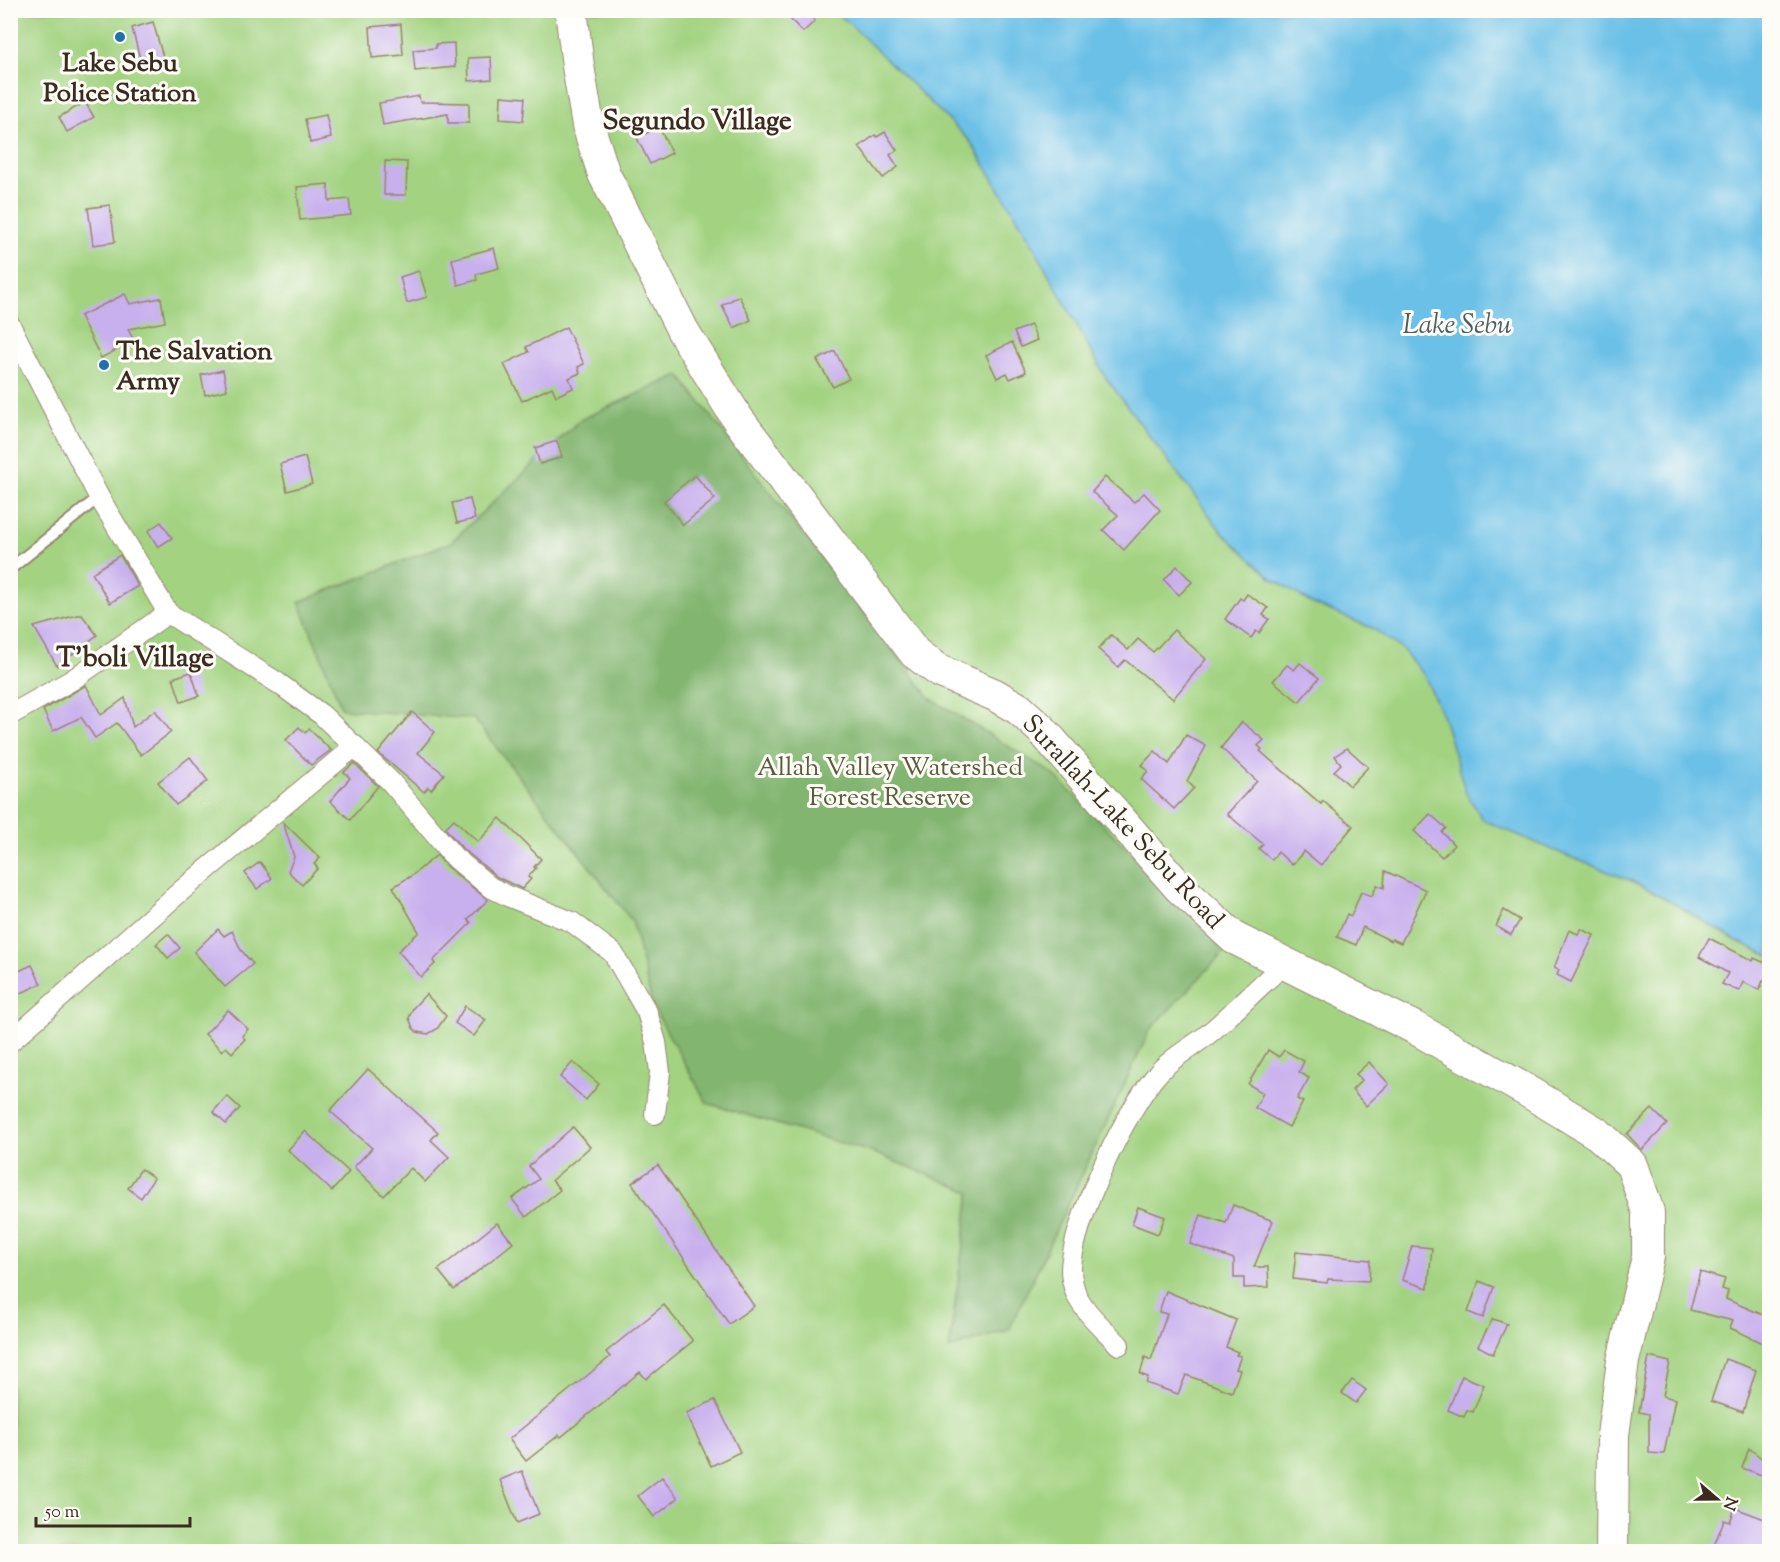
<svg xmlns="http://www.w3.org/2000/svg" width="1780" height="1562" font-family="'Sorts Mill Goudy',serif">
<rect width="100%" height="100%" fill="#fdfcf7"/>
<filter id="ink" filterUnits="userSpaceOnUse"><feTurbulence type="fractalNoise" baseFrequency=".0167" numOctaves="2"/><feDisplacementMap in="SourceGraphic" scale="12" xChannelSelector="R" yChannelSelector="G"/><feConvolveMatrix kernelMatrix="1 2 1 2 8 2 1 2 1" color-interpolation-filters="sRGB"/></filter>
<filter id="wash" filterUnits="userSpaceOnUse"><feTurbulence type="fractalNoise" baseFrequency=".008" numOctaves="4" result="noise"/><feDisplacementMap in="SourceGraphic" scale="24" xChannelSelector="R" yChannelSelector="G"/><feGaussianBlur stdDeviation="1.35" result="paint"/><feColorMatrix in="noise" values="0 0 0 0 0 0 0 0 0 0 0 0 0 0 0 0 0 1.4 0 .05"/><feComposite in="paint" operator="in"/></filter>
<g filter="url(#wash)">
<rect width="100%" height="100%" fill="#f5dcc1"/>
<rect fill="#a3d381" stroke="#6f7e50" stroke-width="1.5" x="11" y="11" width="1758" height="1540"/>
<path fill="#82b56f" stroke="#5e7046" stroke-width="1.5" d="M 679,375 L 931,699 L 1052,773 L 1227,949 L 1150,1030 L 1009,1330 L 949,1349 L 970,1192 L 874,1153 L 707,1103 L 653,1007 L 632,921 L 474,719 L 342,709 L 299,602 L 451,542 L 580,420 Z"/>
<path fill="#6ac0e7" stroke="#527582" stroke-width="1.5" d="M 833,11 L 1769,11 L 1769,956 L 1737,941 L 1665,898 L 1632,881 L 1565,855 L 1483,820 L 1466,793 L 1443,717 L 1424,675 L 1402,649 L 1372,628 L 1311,603 L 1270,577 L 1221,531 L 1106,378 L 1025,231 L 970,141 L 849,23 Z"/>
<g id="blocks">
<g fill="#c8afed">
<path d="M 781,10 L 804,10 L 815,21 L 803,32 Z"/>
<path d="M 153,22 L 165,64 L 143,70 L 132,28 Z"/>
<path d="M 401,24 L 403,55 L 372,58 L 370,27 Z"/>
<path d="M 454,43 L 455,67 L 415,71 L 413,50 L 436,48 L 436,44 Z"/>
<path d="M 491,57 L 492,79 L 469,81 L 468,58 Z"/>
<path d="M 419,96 L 420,102 L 469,103 L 469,123 L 448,123 L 448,114 L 383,125 L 379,103 Z"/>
<path d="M 501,96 L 525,98 L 523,121 L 500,119 Z"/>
<path d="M 85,102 L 94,117 L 67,132 L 59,117 Z"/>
<path d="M 326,115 L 331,138 L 310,143 L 305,119 Z"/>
<path d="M 659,127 L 672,153 L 650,164 L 637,138 Z"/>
<path d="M 885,132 L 897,150 L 890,155 L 898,167 L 883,178 L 859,147 L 875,135 L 877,137 Z"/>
<path d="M 385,161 L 407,162 L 406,195 L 384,195 Z"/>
<path d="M 328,184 L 329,201 L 349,199 L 351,215 L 300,220 L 297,187 Z"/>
<path d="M 110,205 L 115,242 L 93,245 L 88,208 Z"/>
<path d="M 494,248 L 499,268 L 476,274 L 477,280 L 458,285 L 452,259 Z"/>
<path d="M 419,271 L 427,297 L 407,303 L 400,277 Z"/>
<path d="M 125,294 L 130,304 L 161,298 L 165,322 L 128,329 L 134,341 L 101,358 L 80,316 Z"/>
<path d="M 739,296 L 751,320 L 734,328 L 722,305 Z"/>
<path d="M 1031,325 L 1037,340 L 1021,347 L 1014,332 Z"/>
<path d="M 566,327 L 584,364 L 578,367 L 580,373 L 569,378 L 573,388 L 556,396 L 552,387 L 522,401 L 504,364 L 529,352 L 526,347 Z"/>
<path d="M 1012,342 L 1026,372 L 1010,379 L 1007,373 L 997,378 L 986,355 Z"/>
<path d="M 835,351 L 849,379 L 833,387 L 817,360 Z"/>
<path d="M 223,370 L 227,390 L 205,395 L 201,375 Z"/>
<path d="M 557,441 L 562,457 L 540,464 L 535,448 Z"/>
<path d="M 305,457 L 312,484 L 287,491 L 280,464 Z"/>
<path d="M 695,475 L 715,499 L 683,525 L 664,501 Z"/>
<path d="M 1105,477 L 1134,502 L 1144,493 L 1160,510 L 1124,550 L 1103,530 L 1118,515 L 1092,492 Z"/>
<path d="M 470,499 L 475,519 L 457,523 L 452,503 Z"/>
<path d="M 161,522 L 172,538 L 158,547 L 148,531 Z"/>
<path d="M 120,555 L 138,586 L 110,603 L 92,573 Z"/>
<path d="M 1177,566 L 1192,582 L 1179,595 L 1164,580 Z"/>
<path d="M 1247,594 L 1268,608 L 1263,615 L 1269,619 L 1259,633 L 1256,631 L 1251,638 L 1225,619 L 1240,598 L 1243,600 Z"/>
<path d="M 77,615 L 82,615 L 97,635 L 57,666 L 34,627 Z"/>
<path d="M 1174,630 L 1206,659 L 1173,699 L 1125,660 L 1118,667 L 1098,649 L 1111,635 L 1128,650 L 1138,639 L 1153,652 Z"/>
<path d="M 1300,663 L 1319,678 L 1299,702 L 1273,681 L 1287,665 L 1294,670 Z"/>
<path d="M 191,672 L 199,696 L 181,702 L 173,678 Z"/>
<path d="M 86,685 L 101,715 L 125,698 L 133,727 L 155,710 L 171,732 L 141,755 L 117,723 L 95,738 L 81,717 L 53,731 L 43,710 Z"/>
<path d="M 412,712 L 435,732 L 418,753 L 444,774 L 431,790 L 428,787 L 424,792 L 378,753 Z"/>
<path d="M 1242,722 L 1264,740 L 1258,746 L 1262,749 L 1260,751 L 1321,804 L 1323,801 L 1353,826 L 1321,865 L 1304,851 L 1292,865 L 1278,852 L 1272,860 L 1259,849 L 1263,844 L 1227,814 L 1257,781 L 1221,748 Z"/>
<path d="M 299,727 L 305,733 L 309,729 L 331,750 L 311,765 L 286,740 Z"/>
<path d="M 1186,735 L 1206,746 L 1187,781 L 1194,788 L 1174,809 L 1141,779 L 1148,771 L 1142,765 L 1155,751 L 1169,764 Z"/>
<path d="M 1347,748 L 1368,767 L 1350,786 L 1334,771 L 1341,764 L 1335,756 Z"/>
<path d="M 190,757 L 208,781 L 176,805 L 158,782 Z"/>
<path d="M 354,763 L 378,786 L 350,820 L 330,801 L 350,778 L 344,772 Z"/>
<path d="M 1430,814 L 1446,828 L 1442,832 L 1454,845 L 1442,857 L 1414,831 Z"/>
<path d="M 500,818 L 541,859 L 534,867 L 536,868 L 528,877 L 531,879 L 522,889 L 497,877 L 462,848 L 445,828 L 454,819 L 478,842 Z"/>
<path d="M 283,822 L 320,858 L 314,864 L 318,868 L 302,885 L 288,871 L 294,857 Z"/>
<path d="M 437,855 L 446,866 L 488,900 L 468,919 L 471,923 L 433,961 L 435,964 L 421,977 L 398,951 L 419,932 L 393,887 L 409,877 L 409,878 Z"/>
<path d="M 260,862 L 272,878 L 257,889 L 245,873 Z"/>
<path d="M 1385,871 L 1426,890 L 1401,943 L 1392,939 L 1391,941 L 1363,927 L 1356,945 L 1337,937 L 1347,914 L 1351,916 L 1361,892 L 1372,896 L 1377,885 L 1384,888 Z"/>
<path d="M 1504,910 L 1520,920 L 1511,935 L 1496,926 Z"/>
<path d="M 218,929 L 224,936 L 232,931 L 241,950 L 253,964 L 225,987 L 194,952 Z"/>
<path d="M 1581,929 L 1594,935 L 1571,982 L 1557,975 L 1559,970 L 1554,968 L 1569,930 L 1578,934 Z"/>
<path d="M 168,934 L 180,948 L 168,958 L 156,944 Z"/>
<path d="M 1709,938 L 1753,961 L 1754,958 L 1770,965 L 1770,984 L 1763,981 L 1759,990 L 1743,982 L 1739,991 L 1722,984 L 1728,973 L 1699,957 Z"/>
<path d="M 32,965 L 41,984 L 10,998 L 10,975 Z"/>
<path d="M 426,994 L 446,1016 L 437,1029 L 428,1034 L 417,1032 L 413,1028 L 409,1018 L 413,1008 Z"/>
<path d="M 465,1006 L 486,1020 L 474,1036 L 455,1023 Z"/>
<path d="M 228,1010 L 248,1029 L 242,1036 L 245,1039 L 232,1053 L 226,1047 L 222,1051 L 205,1034 Z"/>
<path d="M 1268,1050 L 1279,1057 L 1284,1050 L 1304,1061 L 1299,1072 L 1309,1078 L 1297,1099 L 1303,1102 L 1289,1127 L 1255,1108 L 1263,1093 L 1248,1084 Z"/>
<path d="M 573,1062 L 599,1084 L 586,1100 L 560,1077 Z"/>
<path d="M 1369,1062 L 1389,1084 L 1366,1106 L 1352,1090 L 1362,1080 L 1356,1074 Z"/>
<path d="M 368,1069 L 438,1132 L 431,1140 L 449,1157 L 425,1182 L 411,1168 L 384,1196 L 354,1167 L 372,1148 L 330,1111 Z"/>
<path d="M 227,1096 L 240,1108 L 226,1124 L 213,1112 Z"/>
<path d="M 1652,1109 L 1667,1124 L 1642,1150 L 1627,1134 Z"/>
<path d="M 573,1127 L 590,1147 L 552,1180 L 560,1190 L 526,1217 L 512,1199 L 539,1179 L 529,1166 Z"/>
<path d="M 305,1131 L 349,1172 L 332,1191 L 288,1150 Z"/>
<path d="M 658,1165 L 754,1306 L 729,1324 L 632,1183 Z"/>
<path d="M 141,1169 L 154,1178 L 141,1198 L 128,1188 Z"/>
<path d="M 1233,1205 L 1273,1221 L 1254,1267 L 1268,1267 L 1269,1287 L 1244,1288 L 1244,1278 L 1234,1278 L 1234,1259 L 1190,1244 L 1201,1215 L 1226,1223 Z"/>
<path d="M 1138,1207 L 1165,1217 L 1158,1234 L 1132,1224 Z"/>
<path d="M 497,1223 L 513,1243 L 454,1290 L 438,1270 Z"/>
<path d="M 1412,1246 L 1432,1248 L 1428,1288 L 1402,1280 Z"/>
<path d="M 1296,1252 L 1370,1260 L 1369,1281 L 1328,1279 L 1327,1283 L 1293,1279 Z"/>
<path d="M 1700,1272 L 1725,1279 L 1722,1289 L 1728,1291 L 1726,1299 L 1770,1318 L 1770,1346 L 1730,1328 L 1733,1321 L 1690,1310 Z"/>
<path d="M 1479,1281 L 1494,1287 L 1483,1318 L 1468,1312 Z"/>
<path d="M 1166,1291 L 1236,1320 L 1226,1347 L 1238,1352 L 1236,1355 L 1241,1356 L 1236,1369 L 1240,1370 L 1232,1392 L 1186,1375 L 1178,1394 L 1146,1383 L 1148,1377 L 1140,1374 L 1145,1357 L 1151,1360 L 1167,1314 L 1159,1312 Z"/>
<path d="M 664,1305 L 693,1341 L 646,1379 L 640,1372 L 561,1437 L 559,1435 L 526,1461 L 509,1439 L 610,1357 L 606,1352 Z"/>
<path d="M 1493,1319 L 1507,1324 L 1493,1354 L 1478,1346 Z"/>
<path d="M 1649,1357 L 1670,1362 L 1663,1396 L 1675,1399 L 1664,1454 L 1649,1453 L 1649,1414 L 1639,1412 Z"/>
<path d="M 1725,1359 L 1756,1370 L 1743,1412 L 1711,1401 Z"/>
<path d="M 1462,1376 L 1484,1385 L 1473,1412 L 1467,1410 L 1464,1417 L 1448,1410 Z"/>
<path d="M 1352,1380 L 1366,1390 L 1356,1403 L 1342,1393 Z"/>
<path d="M 715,1400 L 740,1452 L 711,1466 L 686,1413 Z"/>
<path d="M 1749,1448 L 1770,1465 L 1770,1478 L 1742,1468 Z"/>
<path d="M 522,1471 L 539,1514 L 517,1523 L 500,1480 Z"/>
<path d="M 662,1477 L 678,1498 L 654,1517 L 638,1496 Z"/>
<path d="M 1735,1508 L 1770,1521 L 1770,1551 L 1712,1551 L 1724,1520 L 1730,1522 Z"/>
</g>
</g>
</g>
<g filter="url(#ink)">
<use href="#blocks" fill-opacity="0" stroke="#988370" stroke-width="1.5"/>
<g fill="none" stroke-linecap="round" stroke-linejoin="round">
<g stroke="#988370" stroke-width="14">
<path id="lane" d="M 10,569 L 99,497"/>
</g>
<g stroke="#988370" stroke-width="22">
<g id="street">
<path d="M 10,325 L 99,497 L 168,613 L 278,683 L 322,715 L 390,781 L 454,857 L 490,887 L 510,897 L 572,922 L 613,953 L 647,1012 L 656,1042 L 660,1072 L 655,1114"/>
<path d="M 10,715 L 72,680 L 168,613"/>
<path d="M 10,1042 L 181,891 L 355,746"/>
<path d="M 1119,1345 C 1105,1330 1087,1315 1077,1296 C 1074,1290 1071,1277 1071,1270 C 1072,1222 1127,1106 1160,1071 C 1173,1057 1192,1047 1207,1035 C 1234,1013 1258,986 1285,964"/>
</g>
</g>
<g stroke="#988370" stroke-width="34">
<path id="primary" d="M 571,10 L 578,66 L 588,125 L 604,174 L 683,331 L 737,418 L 915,653 L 939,671 L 995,695 L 1019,709 L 1042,730 L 1179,887 L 1234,938 L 1415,1028 L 1529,1092 L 1598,1134 L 1632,1165 L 1648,1212 L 1648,1257 L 1623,1361 L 1613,1435 L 1612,1552"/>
</g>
<use href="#lane" stroke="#fff" stroke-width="10"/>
<use href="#street" stroke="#fff" stroke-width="20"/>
<use href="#primary" stroke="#fff" stroke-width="32"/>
</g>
</g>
<g fill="#1f6fb2" stroke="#fdfcf7" stroke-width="2">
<circle cx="120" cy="37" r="6"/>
<circle cx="104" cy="365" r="6"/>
</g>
<g text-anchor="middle" stroke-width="6" stroke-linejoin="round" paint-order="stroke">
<g font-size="26" font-weight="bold" fill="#3b2a1e" stroke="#fdfcf7">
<text x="120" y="71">Lake Sebu<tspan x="120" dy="30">Police Station</tspan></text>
<text x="116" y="359" text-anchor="start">The Salvation<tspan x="116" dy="30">Army</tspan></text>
</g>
<g font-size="26" fill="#5a5d3c" stroke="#fdfcf7">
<text x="890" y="775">Allah Valley Watershed<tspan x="890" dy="30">Forest Reserve</tspan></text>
</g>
<g font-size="26" fill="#3b2a1e" stroke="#fdfcf7">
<text transform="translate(1124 821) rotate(47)" y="9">Surallah-Lake Sebu Road</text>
</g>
<g font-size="27" font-weight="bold" fill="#3b2a1e" stroke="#fdfcf7">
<text x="697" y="129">Segundo Village</text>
<text x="135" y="666">T'boli Village</text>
</g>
<g font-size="27" font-style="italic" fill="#4b5e64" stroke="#fdfcf7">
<text x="1457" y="333">Lake Sebu</text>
</g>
</g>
<rect width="1780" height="1562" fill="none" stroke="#fdfcf7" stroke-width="36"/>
<g transform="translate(1717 1499) rotate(110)" stroke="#fdfcf7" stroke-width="4.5" paint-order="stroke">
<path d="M0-4.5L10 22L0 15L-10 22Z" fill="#3b2a1e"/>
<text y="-9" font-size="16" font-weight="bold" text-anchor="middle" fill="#3b2a1e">N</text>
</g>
<path d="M36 1517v9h154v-9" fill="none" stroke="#3b2a1e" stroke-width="3"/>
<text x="45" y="1517" font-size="18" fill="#3b2a1e" stroke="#fdfcf7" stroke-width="4.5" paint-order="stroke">50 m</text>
</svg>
